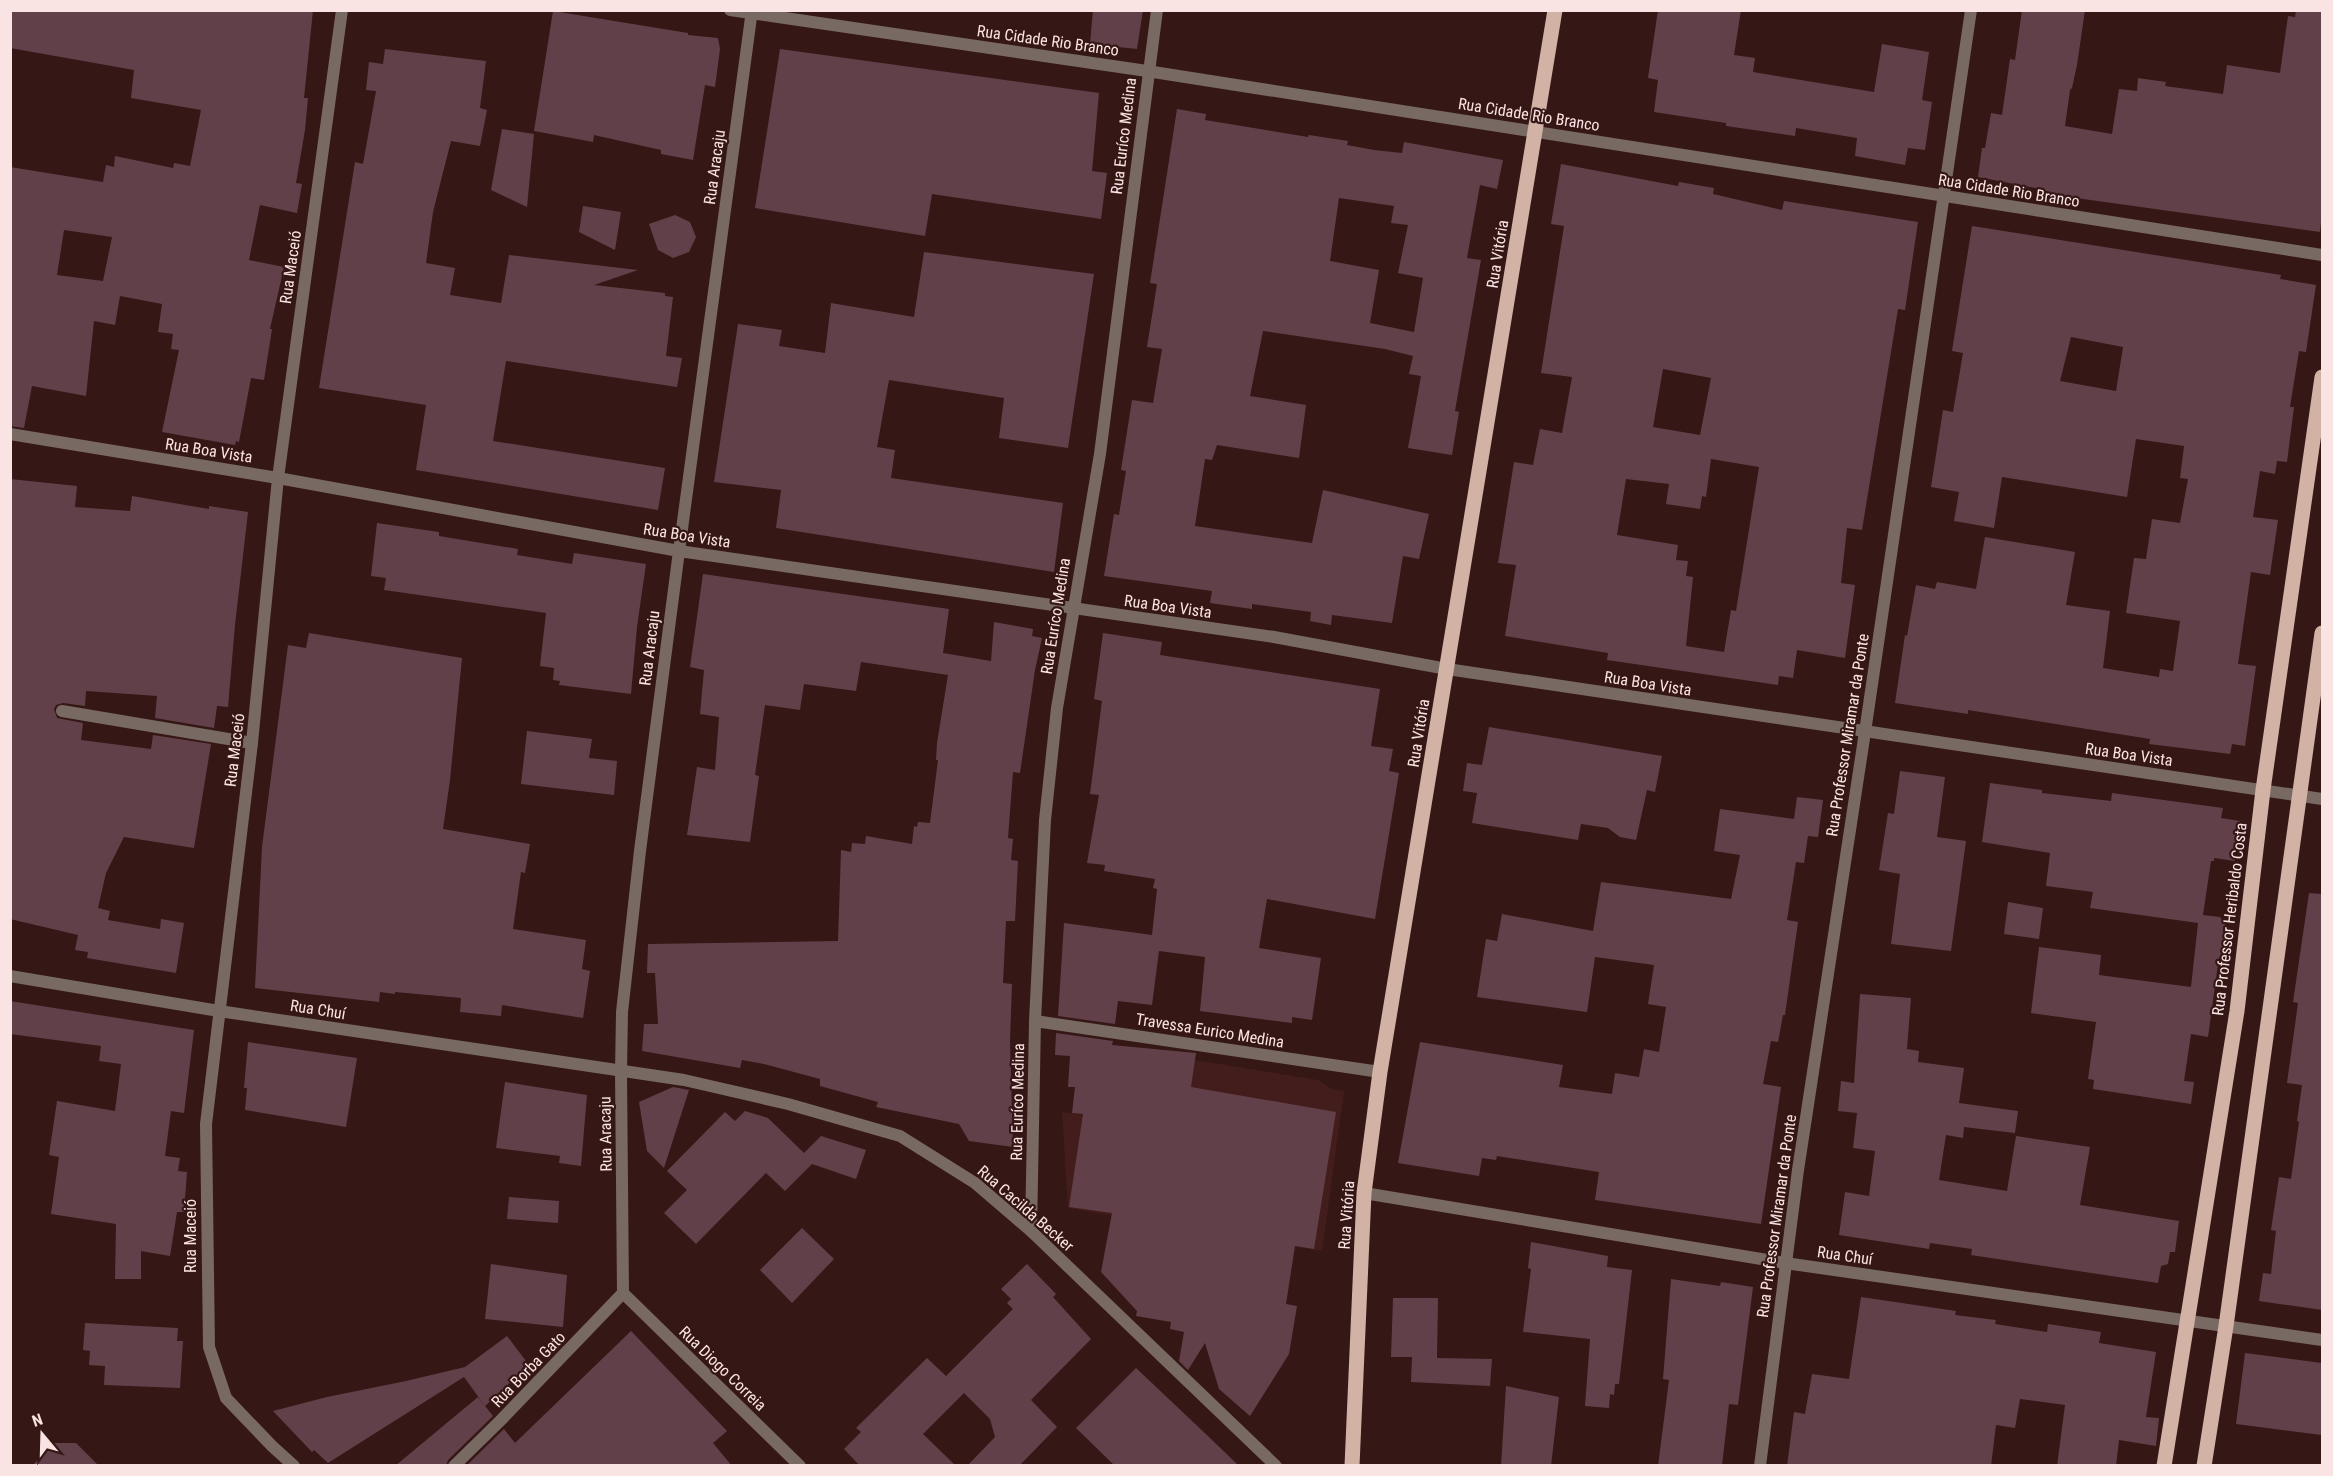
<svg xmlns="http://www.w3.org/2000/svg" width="2333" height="1476" font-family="'Roboto Condensed',sans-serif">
<rect width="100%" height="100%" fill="#351716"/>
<path fill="#431d1c" d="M 1195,1060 L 1318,1080 L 1330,1088 L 1344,1091 L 1322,1251 L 1068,1208 L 1062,1112 L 1185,1126 Z"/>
<g fill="#624049" fill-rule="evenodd">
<path d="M 10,10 L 313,10 L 304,98 L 308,98 L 305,130 L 296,183 L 302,184 L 297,213 L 260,205 L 249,260 L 284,267 L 270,329 L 272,329 L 264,380 L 251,378 L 239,442 L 236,441 L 235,445 L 162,432 L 179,350 L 171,349 L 173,334 L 158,332 L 162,304 L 120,296 L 115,325 L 94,321 L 86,396 L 32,386 L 24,428 L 10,426 L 10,167 L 103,182 L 106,165 L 114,167 L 115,156 L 173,168 L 174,163 L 190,166 L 201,110 L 131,98 L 134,70 L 10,48 ZM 64,230 L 112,237 L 103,281 L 57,275 Z"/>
<path d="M 1093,10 L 1143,10 L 1137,49 L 1090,44 Z"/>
<path d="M 1658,10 L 1741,10 L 1734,55 L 1755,58 L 1753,72 L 1874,92 L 1882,44 L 1929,52 L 1922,100 L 1932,102 L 1925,150 L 1908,148 L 1905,165 L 1855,156 L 1857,138 L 1796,128 L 1795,136 L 1726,126 L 1726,123 L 1654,112 L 1658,80 L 1648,78 Z"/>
<path d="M 2022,10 L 2085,10 L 2077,65 L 2072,88 L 2070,90 L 2065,126 L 2112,134 L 2119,89 L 2137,91 L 2138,78 L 2166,82 L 2165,86 L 2223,94 L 2227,65 L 2280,73 L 2288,16 L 2295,17 L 2296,10 L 2322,10 L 2322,212 L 2320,232 L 2040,193 L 2041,189 L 1978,177 L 1982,148 L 1985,148 L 1991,113 L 2002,115 L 2010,59 L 2015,60 Z"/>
<path d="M 553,11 L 688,33 L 688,35 L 718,38 L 720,49 L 715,87 L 705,85 L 693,160 L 661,154 L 661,150 L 594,135 L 593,142 L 534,131 Z"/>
<path d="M 385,49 L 486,61 L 480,108 L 487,110 L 480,146 L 451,141 L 433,212 L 426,263 L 455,268 L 450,295 L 501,303 L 509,255 L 638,270 L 594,285 L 665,293 L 665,296 L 673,297 L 666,356 L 682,358 L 677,387 L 506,361 L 493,441 L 665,468 L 658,510 L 416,470 L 426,405 L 319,388 L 355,162 L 363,164 L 376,91 L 366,90 L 369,62 L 383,64 Z"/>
<path d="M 780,49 L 1099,93 L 1092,171 L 1107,173 L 1101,219 L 932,194 L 925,236 L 755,208 Z"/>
<path d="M 1177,109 L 1206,114 L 1205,120 L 1308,137 L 1309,135 L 1348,141 L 1347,145 L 1374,150 L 1402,153 L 1404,142 L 1503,160 L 1497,189 L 1480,185 L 1467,258 L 1481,260 L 1455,411 L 1459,412 L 1452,455 L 1408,448 L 1421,376 L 1409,374 L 1413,356 L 1385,349 L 1263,331 L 1250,396 L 1306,405 L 1299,458 L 1217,445 L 1212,460 L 1205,459 L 1195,526 L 1312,543 L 1323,490 L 1429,514 L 1419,559 L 1403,556 L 1392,623 L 1332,615 L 1331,625 L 1310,621 L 1311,612 L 1252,604 L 1252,609 L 1210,603 L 1212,591 L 1104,576 L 1114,514 L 1119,515 L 1126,471 L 1121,470 L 1132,400 L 1153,403 L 1162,349 L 1147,347 L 1157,284 L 1150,283 ZM 1339,198 L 1394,206 L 1391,223 L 1408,225 L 1398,273 L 1423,278 L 1414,332 L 1370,323 L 1379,270 L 1330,261 Z"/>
<path d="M 502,129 L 534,134 L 527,207 L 491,190 Z"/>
<path d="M 1561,164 L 1678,186 L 1679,182 L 1714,188 L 1713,194 L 1782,210 L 1784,201 L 1918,222 L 1905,310 L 1898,309 L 1862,530 L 1847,528 L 1841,583 L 1855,585 L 1845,658 L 1797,650 L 1793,678 L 1779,676 L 1778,685 L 1607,660 L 1608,653 L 1505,636 L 1516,565 L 1498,563 L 1514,462 L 1533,465 L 1540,429 L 1562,433 L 1572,377 L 1541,373 L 1564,226 L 1551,224 ZM 1663,369 L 1711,378 L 1700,435 L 1653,427 ZM 1711,459 L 1759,467 L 1736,611 L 1731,610 L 1724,652 L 1686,646 L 1693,577 L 1686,576 L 1688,561 L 1676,560 L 1678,545 L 1617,535 L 1626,479 L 1669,484 L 1666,504 L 1700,509 L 1702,496 L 1706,497 Z"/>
<path d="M 583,206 L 621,212 L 615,250 L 579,232 Z"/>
<path d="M 675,215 L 690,222 L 696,237 L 689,252 L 673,258 L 658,250 L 649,224 Z"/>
<path d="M 1972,226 L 2281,275 L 2280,279 L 2316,285 L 2306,352 L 2299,351 L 2290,407 L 2294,407 L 2287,462 L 2277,461 L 2275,474 L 2260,471 L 2253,517 L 2278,520 L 2270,575 L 2251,572 L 2238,664 L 2256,666 L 2245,746 L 2232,744 L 2230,754 L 2149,744 L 2150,739 L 1968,710 L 1968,714 L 1895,703 L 1905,635 L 1907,636 L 1916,585 L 1935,589 L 1937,582 L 1976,589 L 1985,537 L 2075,552 L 2066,605 L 2110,611 L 2103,668 L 2159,677 L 2160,669 L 2173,671 L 2180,621 L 2126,613 L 2134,558 L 2146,559 L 2152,519 L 2180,523 L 2188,479 L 2180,478 L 2184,446 L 2136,439 L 2127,497 L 2002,477 L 1994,528 L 1954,521 L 1959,492 L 1931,487 L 1943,410 L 1953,412 L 1963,353 L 1952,351 ZM 2071,337 L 2123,347 L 2116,391 L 2060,381 Z"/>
<path d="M 924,252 L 1094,274 L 1068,448 L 999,438 L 1004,398 L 889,380 L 877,447 L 895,450 L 891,478 L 1063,503 L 1054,572 L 776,528 L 781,490 L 714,482 L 738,324 L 782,330 L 779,346 L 825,353 L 831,303 L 914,317 Z"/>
<path d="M 10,479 L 77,486 L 75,507 L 130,511 L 132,496 L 209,509 L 209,506 L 248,512 L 235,625 L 228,707 L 217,706 L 214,728 L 155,718 L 157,696 L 86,691 L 85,706 L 63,703 L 56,705 L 54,709 L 57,718 L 83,723 L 81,740 L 151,749 L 153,735 L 211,744 L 194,848 L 124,837 L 106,873 L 98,908 L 110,911 L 108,920 L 160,929 L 161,919 L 184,923 L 176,973 L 87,958 L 88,952 L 75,950 L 78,935 L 10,919 Z"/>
<path d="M 377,523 L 439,532 L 439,536 L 518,549 L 517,555 L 572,564 L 574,553 L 646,564 L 637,627 L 631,694 L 559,685 L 560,681 L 553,680 L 554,668 L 540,666 L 546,613 L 384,590 L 386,578 L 371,576 Z"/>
<path d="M 703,574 L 949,609 L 943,653 L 991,661 L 994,622 L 1033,629 L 1032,636 L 1042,638 L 1035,670 L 1020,773 L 1013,772 L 1008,838 L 1013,839 L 1011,860 L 1018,861 L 1015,921 L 1006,921 L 1003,983 L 1012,984 L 1010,1041 L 1013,1147 L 969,1141 L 959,1124 L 876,1107 L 878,1102 L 820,1086 L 820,1079 L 764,1064 L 742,1060 L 740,1068 L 642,1051 L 644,1024 L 658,1024 L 655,973 L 647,973 L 648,944 L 838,941 L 841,850 L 851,852 L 852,843 L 865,844 L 866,836 L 912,844 L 914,826 L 917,827 L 918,822 L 930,823 L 938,760 L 936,760 L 937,743 L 948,675 L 861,662 L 856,691 L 804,684 L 800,710 L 765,705 L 755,775 L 759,776 L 750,842 L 687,835 L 697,767 L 715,770 L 719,717 L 700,714 L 704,670 L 690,667 Z"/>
<path d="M 309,633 L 462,658 L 450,780 L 443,829 L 530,844 L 525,873 L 521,872 L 513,929 L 586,940 L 582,969 L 590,971 L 583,1018 L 502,1005 L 501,1016 L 460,1012 L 461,998 L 395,992 L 395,994 L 380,992 L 379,1002 L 255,988 L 262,847 L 288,645 L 306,648 Z"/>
<path d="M 1103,633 L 1162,642 L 1160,655 L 1380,689 L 1371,746 L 1393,749 L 1389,771 L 1399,773 L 1375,919 L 1267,899 L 1259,948 L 1321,958 L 1312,1020 L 1292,1017 L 1292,1023 L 1200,1011 L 1205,957 L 1159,951 L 1152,1005 L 1118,1001 L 1115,1024 L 1058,1016 L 1064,923 L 1152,935 L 1157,889 L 1153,888 L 1155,879 L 1104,871 L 1105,865 L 1087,863 L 1099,795 L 1090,794 L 1102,701 L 1094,699 Z"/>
<path d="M 1489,727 L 1662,756 L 1655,792 L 1647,790 L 1636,840 L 1620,837 L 1608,828 L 1581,824 L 1578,840 L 1472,823 L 1477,793 L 1463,791 L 1467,763 L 1482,765 Z"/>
<path d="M 527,731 L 592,739 L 589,758 L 617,761 L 614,795 L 521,784 Z"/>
<path d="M 1900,771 L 1945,777 L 1937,837 L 1966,841 L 1951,951 L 1891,944 L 1900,874 L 1879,870 L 1888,813 L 1894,814 Z"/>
<path d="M 1990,783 L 2042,790 L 2042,793 L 2111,801 L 2112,793 L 2223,808 L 2221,818 L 2240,821 L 2235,861 L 2214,858 L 2214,861 L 2211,861 L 2203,915 L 2220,917 L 2226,926 L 2222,957 L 2219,957 L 2208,1037 L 2191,1034 L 2184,1081 L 2194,1082 L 2191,1104 L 2093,1089 L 2094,1080 L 2088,1079 L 2096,1022 L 2031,1013 L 2039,947 L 2101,955 L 2099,975 L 2191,987 L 2198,923 L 2090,908 L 2093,892 L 2046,886 L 2050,853 L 1982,842 Z"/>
<path d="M 1797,797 L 1823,800 L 1818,837 L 1808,836 L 1804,863 L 1796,862 L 1787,920 L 1798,922 L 1785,1015 L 1783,1015 L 1778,1042 L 1771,1041 L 1763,1084 L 1781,1087 L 1761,1224 L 1595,1200 L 1599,1172 L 1497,1156 L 1496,1160 L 1482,1158 L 1479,1176 L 1398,1163 L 1420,1042 L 1563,1065 L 1559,1087 L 1612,1094 L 1615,1073 L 1639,1077 L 1644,1049 L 1659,1052 L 1666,1007 L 1648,1004 L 1654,965 L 1595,957 L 1587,1012 L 1477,997 L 1486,939 L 1497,941 L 1502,914 L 1593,931 L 1601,882 L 1731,899 L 1740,855 L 1714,851 L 1720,809 L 1794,819 Z"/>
<path d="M 2309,893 L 2322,894 L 2322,1310 L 2259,1301 L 2263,1273 L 2271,1274 L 2276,1231 L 2271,1230 L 2279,1177 L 2291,1179 L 2299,1122 L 2297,1121 L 2302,1085 L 2287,1083 L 2298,1003 L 2293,1002 Z"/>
<path d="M 2008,902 L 2043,908 L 2039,939 L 2004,934 Z"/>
<path d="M 1860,994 L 1911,998 L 1907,1049 L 1919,1051 L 1918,1062 L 1964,1068 L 1959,1103 L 2018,1111 L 2015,1133 L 1964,1127 L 1963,1138 L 1946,1135 L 1939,1180 L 2007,1191 L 2016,1136 L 2090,1147 L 2080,1205 L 2179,1221 L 2175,1252 L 2170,1252 L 2168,1264 L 2161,1266 L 2158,1283 L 1971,1255 L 1972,1249 L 1930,1243 L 1929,1249 L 1839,1235 L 1845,1192 L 1869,1196 L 1875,1151 L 1853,1148 L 1857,1113 L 1838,1111 L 1841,1081 L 1854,1083 Z"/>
<path d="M 10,1001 L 194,1030 L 184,1113 L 171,1111 L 165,1156 L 180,1158 L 178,1171 L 187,1172 L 184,1212 L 177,1212 L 170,1256 L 141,1251 L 141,1279 L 115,1279 L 116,1224 L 51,1214 L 59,1157 L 49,1155 L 57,1101 L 115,1111 L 121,1064 L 99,1061 L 101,1046 L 10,1034 Z"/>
<path d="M 1056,1033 L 1113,1041 L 1112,1045 L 1196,1053 L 1191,1087 L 1336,1112 L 1314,1249 L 1295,1246 L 1286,1304 L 1297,1306 L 1289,1354 L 1250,1416 L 1219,1389 L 1205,1343 L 1188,1370 L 1179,1361 L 1184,1332 L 1170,1329 L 1171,1322 L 1136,1316 L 1137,1311 L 1101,1272 L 1112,1213 L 1069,1207 L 1083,1114 L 1072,1113 L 1075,1087 L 1068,1087 L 1070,1056 L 1055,1055 Z"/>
<path d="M 248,1042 L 357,1058 L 346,1127 L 245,1110 L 247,1088 L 244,1088 Z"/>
<path d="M 505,1082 L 587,1095 L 581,1166 L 559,1163 L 560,1156 L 496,1148 Z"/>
<path d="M 673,1087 L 689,1090 L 664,1168 L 647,1151 L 639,1102 Z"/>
<path d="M 745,1111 L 768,1118 L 804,1153 L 821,1136 L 866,1150 L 856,1179 L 812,1164 L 785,1191 L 766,1173 L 696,1244 L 664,1213 L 687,1190 L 667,1171 L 725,1112 L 735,1121 Z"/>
<path d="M 509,1197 L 559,1201 L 558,1223 L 507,1219 Z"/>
<path d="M 802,1228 L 834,1259 L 792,1303 L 760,1270 Z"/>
<path d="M 1531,1242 L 1608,1256 L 1607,1267 L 1632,1270 L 1619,1384 L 1615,1384 L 1614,1395 L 1610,1394 L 1609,1408 L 1585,1406 L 1590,1339 L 1523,1332 L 1531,1269 L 1528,1268 Z"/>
<path d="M 491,1264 L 567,1275 L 563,1327 L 485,1319 Z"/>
<path d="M 1027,1264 L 1056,1294 L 1053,1297 L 1091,1339 L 1031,1400 L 1057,1427 L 1019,1466 L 967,1466 L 995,1437 L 990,1419 L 964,1393 L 923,1434 L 956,1466 L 860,1466 L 844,1449 L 861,1432 L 856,1428 L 927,1358 L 946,1376 L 1013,1309 L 1007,1303 L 1011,1299 L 1001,1289 Z"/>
<path d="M 1671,1279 L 1720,1286 L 1721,1282 L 1753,1287 L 1738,1405 L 1729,1404 L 1722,1466 L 1658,1466 L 1669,1380 L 1663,1379 Z"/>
<path d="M 1861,1297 L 1956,1311 L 1955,1315 L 1996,1320 L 1995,1324 L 2047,1332 L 2048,1324 L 2101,1332 L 2099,1343 L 2156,1352 L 2146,1417 L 2159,1418 L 2156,1446 L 2119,1440 L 2116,1466 L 2057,1466 L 2065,1405 L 2020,1399 L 2015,1428 L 1996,1425 L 1991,1466 L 1787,1466 L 1794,1412 L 1805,1414 L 1812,1374 L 1849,1379 Z"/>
<path d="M 1393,1298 L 1438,1298 L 1437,1358 L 1492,1359 L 1490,1386 L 1411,1382 L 1412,1357 L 1391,1357 Z"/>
<path d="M 85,1323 L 178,1328 L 177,1341 L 183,1341 L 180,1388 L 104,1385 L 105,1366 L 89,1365 L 90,1351 L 83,1350 Z"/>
<path d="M 631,1331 L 727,1431 L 713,1443 L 732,1466 L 466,1466 L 504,1429 L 515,1443 Z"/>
<path d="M 507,1336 L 529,1365 L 485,1406 L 464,1377 L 328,1463 L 314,1450 L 312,1452 L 273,1411 L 327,1397 L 406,1381 L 465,1367 Z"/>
<path d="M 2245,1353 L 2322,1363 L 2322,1435 L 2236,1424 Z"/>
<path d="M 1136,1368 L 1210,1438 L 1239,1466 L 1115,1466 L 1076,1428 Z"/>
<path d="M 1506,1386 L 1559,1397 L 1551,1466 L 1501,1466 Z"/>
<path d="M 478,1397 L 493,1416 L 448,1460 L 446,1466 L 395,1466 Z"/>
<path d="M 54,1443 L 76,1443 L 99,1466 L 32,1466 Z"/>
</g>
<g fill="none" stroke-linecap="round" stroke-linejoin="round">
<g stroke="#786962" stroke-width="12">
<path d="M 730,10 L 1147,71 L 2322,255"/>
<path d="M 10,434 L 278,478 L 679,551 L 1274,637 L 1447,669 L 2322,799"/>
<path d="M 62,711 L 252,743"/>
<path d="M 10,976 L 219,1011 L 684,1080 L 788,1104 L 900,1136 L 975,1183 L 1031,1231 L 1276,1466"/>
<path d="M 1035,1021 L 1380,1072"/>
<path d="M 1364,1193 L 1785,1263 L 2322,1340"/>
<path d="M 1031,1231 L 1035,1021 L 1045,820 L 1057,708 L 1100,454 L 1157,10"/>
<path d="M 623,1293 L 621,1072 L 622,1012 L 640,851 L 679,551 L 752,10"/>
<path d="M 623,1293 L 800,1466"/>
<path d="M 294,1466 L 272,1446 L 226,1398 L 209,1347 L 206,1124 L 252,743 L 278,478 L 342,10"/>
<path d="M 454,1466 L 501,1420 L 623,1293"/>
<path d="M 1760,1466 L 1798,1170 L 1865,732 L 1971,10"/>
</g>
<g stroke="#d1b2a4" stroke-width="15">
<path d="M 1352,1466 L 1364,1193 L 1380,1072 L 1555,10"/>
<path d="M 2164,1466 L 2237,1011 L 2263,790 L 2322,377"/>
<path d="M 2204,1466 L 2226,1326 L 2322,633"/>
</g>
</g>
<g text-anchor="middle" stroke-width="4.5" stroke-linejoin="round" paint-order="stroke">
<g font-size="16" fill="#fae4e3" stroke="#351716">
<text transform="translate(1048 40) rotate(8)" y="6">Rua Cidade Rio Branco</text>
<text transform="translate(1529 114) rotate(9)" y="6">Rua Cidade Rio Branco</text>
<text transform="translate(1123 136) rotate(-83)" y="6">Rua Euríco Medina</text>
<text transform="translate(714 167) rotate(-82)" y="6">Rua Aracaju</text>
<text transform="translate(2009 190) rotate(9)" y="6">Rua Cidade Rio Branco</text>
<text transform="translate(1497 254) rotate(-81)" y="6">Rua Vitória</text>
<text transform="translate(290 267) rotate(-82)" y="6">Rua Maceió</text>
<text transform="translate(209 450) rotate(9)" y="6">Rua Boa Vista</text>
<text transform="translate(687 535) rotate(9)" y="6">Rua Boa Vista</text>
<text transform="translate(1168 606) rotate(8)" y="6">Rua Boa Vista</text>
<text transform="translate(1055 616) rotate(-81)" y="6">Rua Euríco Medina</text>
<text transform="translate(649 648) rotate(-83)" y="6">Rua Aracaju</text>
<text transform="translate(1648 683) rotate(9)" y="6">Rua Boa Vista</text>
<text transform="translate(1418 733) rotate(-81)" y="6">Rua Vitória</text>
<text transform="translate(1847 735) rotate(-81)" y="6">Rua Professor Miramar da Ponte</text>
<text transform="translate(234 750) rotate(-83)" y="6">Rua Maceió</text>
<text transform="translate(2129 754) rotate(8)" y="6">Rua Boa Vista</text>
<text transform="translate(2229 919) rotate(-83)" y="6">Rua Professor Heribaldo Costa</text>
<text transform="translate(318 1009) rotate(9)" y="6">Rua Chuí</text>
<text transform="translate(1210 1030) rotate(9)" y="6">Travessa Eurico Medina</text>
<text transform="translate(1017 1102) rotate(-89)" y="6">Rua Euríco Medina</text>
<text transform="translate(605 1134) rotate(-91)" y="6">Rua Aracaju</text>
<text transform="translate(1026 1208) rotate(41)" y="6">Rua Cacilda Becker</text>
<text transform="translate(1346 1215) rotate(-86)" y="6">Rua Vitória</text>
<text transform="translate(1776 1216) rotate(-82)" y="6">Rua Professor Miramar da Ponte</text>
<text transform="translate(190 1236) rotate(-90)" y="6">Rua Maceió</text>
<text transform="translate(1845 1255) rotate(8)" y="6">Rua Chuí</text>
<text transform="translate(723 1368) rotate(44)" y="6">Rua Diogo Correia</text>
<text transform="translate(528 1369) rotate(-46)" y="6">Rua Borba Gato</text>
</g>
</g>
<rect width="2333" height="1476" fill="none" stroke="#fae4e3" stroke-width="24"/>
<g transform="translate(42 1434) rotate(341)" stroke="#351716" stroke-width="4.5" paint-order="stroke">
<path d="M0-4.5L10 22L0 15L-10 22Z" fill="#fae4e3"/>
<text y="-9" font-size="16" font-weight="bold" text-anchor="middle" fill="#fae4e3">N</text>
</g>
</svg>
